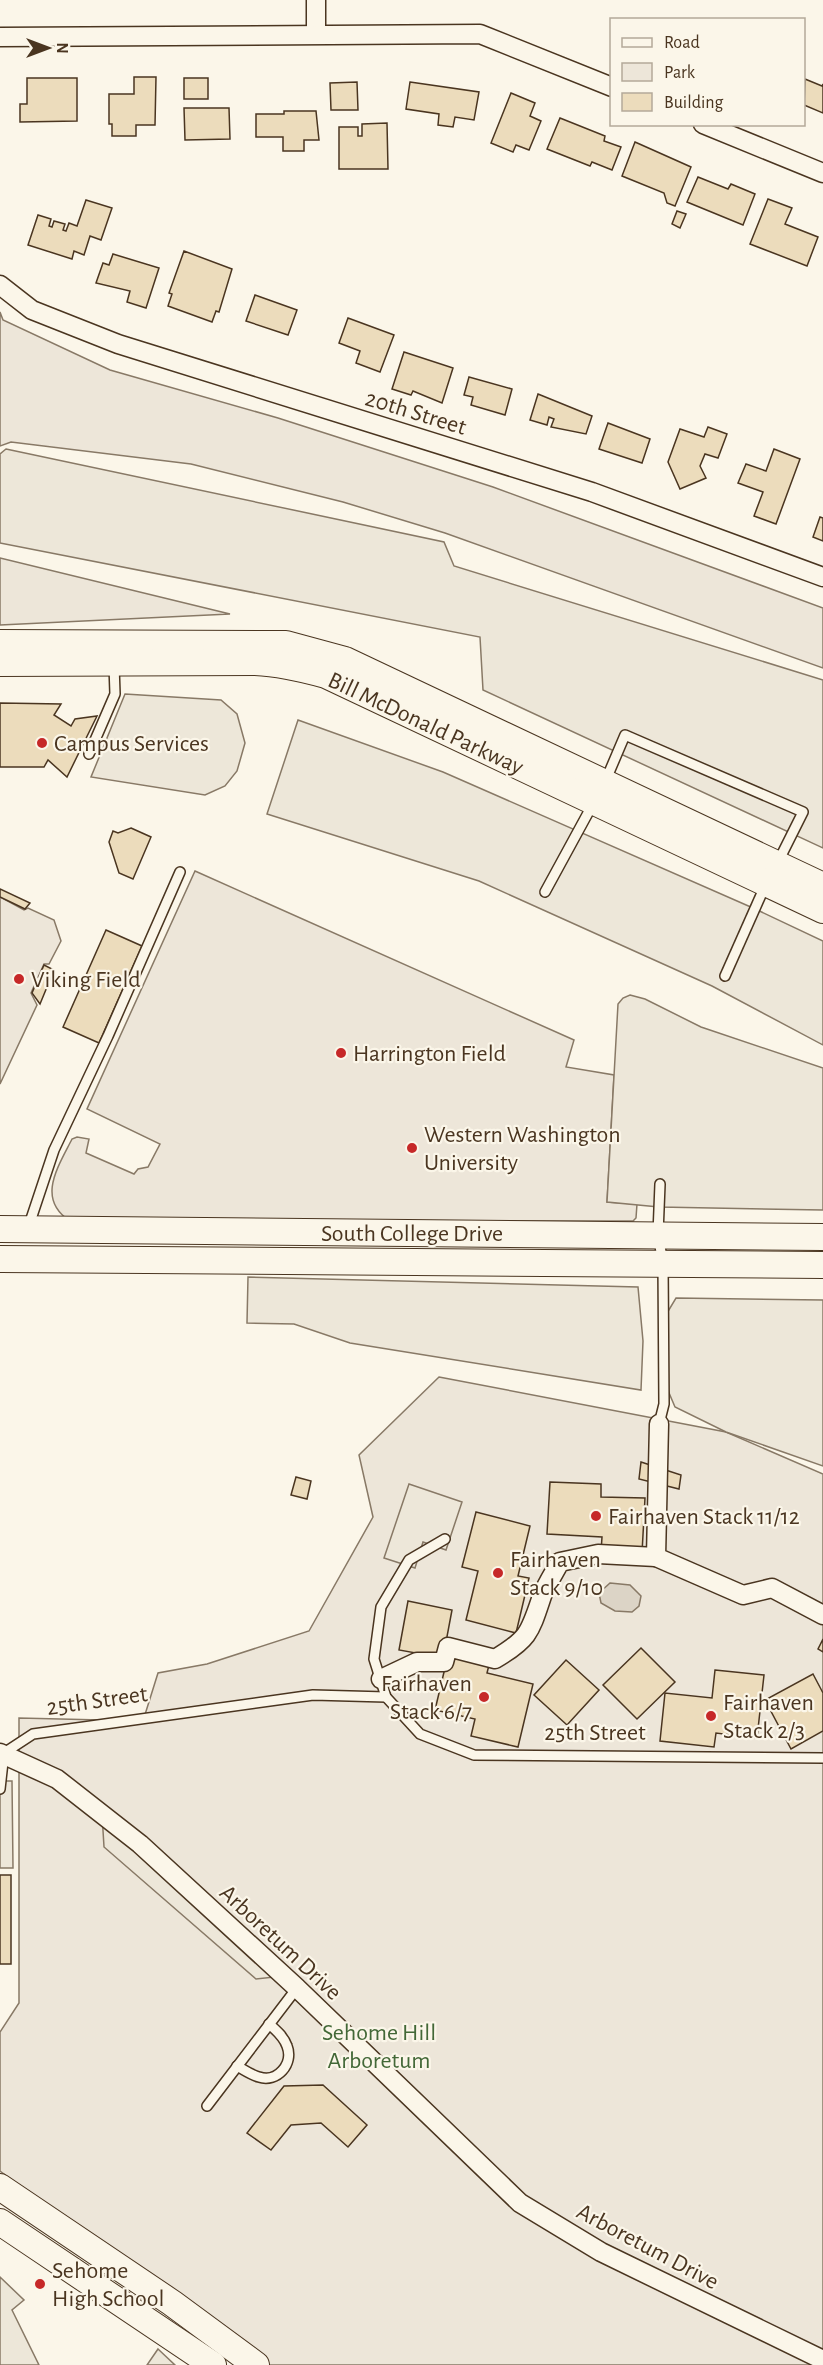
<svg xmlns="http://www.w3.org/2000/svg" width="823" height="2365" font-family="'Alegreya Sans',sans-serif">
<rect width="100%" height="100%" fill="#fbf6e9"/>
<g fill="#ede6d9" stroke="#887966" stroke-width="1.5">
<path d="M 0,312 L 3,320 L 110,370 L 278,418 L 493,487 L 823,608 L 823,668 L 445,533 L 343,502 L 191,464 L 11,442 L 0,446 Z"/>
<path d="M 0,558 L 230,614 L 0,625 Z"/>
<path d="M 195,871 L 574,1040 L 566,1067 L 614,1075 L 607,1202 L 637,1204 L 636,1218 L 633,1221 L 70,1221 C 36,1199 58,1167 72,1139 L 77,1137 L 89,1139 L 86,1153 L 134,1174 L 138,1169 L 148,1167 L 160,1144 L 87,1109 Z"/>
<path d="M 0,897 L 24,910 L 28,908 L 54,920 L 61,941 L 49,964 L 44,964 L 31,993 L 37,1005 L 0,1084 Z"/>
<path d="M 439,1377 L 726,1432 L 823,1474 L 823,2365 L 261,2365 L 0,2171 L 0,2032 L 19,2003 L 19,1718 L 143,1721 L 158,1673 L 207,1664 L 309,1631 L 373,1517 L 359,1455 Z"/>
</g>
<g fill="#ede7d9" stroke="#887966" stroke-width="1.5">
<path d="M 6,449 L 444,542 L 454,566 L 823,680 L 823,848 L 483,690 L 480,637 L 0,543 L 0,454 Z"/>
<path d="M 125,694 L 221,700 L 237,714 L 245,743 L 237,771 L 225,786 L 205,795 L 91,777 Z"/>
<path d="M 298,720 L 443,772 L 753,908 L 823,941 L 823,1045 L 712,986 L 479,881 L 267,814 Z"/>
<path d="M 630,995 L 645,999 L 701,1027 L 823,1068 L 823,1210 L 659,1207 L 607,1202 L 618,1004 L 623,998 Z"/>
<path d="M 248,1277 L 638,1287 L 643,1341 L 641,1390 L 350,1343 L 294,1324 L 247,1323 Z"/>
<path d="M 676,1298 L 823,1300 L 823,1466 L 726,1432 L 675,1407 L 664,1381 L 664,1318 Z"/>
<path d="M 409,1484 L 462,1502 L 446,1550 L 423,1542 L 415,1568 L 384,1558 Z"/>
<path d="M 0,1781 L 12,1781 L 13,1868 L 0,1868 Z"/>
<path d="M 102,1814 L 284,1976 L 256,1979 L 104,1847 Z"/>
<path d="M 0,2277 L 24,2300 L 12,2310 L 39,2365 L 0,2365 Z"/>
<path d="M 158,2349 L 175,2365 L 147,2365 Z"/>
</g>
<path fill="#dcd4c6" stroke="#887966" stroke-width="1.5" d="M 610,1583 L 630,1585 L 641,1596 L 639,1606 L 632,1612 L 615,1611 L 601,1603 L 599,1593 Z"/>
<g fill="#ecdcbc" stroke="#4a3520" stroke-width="1.5">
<path d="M 134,77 L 156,77 L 155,125 L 136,125 L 136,136 L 112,136 L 112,124 L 109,124 L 109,94 L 134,94 Z"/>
<path d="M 27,78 L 77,78 L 77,121 L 20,122 L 20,104 L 27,104 Z"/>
<rect x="184" y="78" width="24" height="21"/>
<path d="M 805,79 L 822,86 L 823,84 L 823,113 L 804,105 Z"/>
<path d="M 357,82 L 358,110 L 331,110 L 330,83 Z"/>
<path d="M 410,82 L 479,92 L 474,120 L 455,117 L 453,127 L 438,125 L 439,114 L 406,109 Z"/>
<path d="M 511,93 L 535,103 L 530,116 L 541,121 L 529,150 L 516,145 L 513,152 L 491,143 Z"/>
<path d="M 184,108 L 229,108 L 230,139 L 185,140 Z"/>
<path d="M 284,111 L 316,111 L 319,140 L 304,140 L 304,151 L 283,151 L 283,137 L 256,137 L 256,114 L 284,114 Z"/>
<path d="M 560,118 L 605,136 L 604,141 L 621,147 L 612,170 L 592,162 L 590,166 L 547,149 Z"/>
<path d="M 387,123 L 388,169 L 339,169 L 339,127 L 358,127 L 358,136 L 362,136 L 362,124 Z"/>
<path d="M 635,142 L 691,167 L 675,206 L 667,203 L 664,193 L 622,176 Z"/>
<path d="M 698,177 L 728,189 L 731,184 L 755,194 L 743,225 L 687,202 Z"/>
<path d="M 768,199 L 792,208 L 785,224 L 818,237 L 807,266 L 750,244 Z"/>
<path d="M 86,200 L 112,208 L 101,240 L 90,236 L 84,255 L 74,251 L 72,259 L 28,245 L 38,215 L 51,219 L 49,226 L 52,227 L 54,221 L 65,224 L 63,230 L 66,231 L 69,223 L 77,226 Z"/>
<path d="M 677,211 L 686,214 L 680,228 L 672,224 Z"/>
<path d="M 184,251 L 232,269 L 219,312 L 216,311 L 212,322 L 168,306 L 172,294 L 169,293 Z"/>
<path d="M 113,254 L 159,268 L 146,308 L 127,302 L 130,291 L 96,283 L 103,263 L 109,265 Z"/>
<path d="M 255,295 L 297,310 L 288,335 L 246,321 Z"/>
<path d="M 348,318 L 394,335 L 380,372 L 356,363 L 360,351 L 339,343 Z"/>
<path d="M 404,352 L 453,368 L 442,403 L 413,391 L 411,395 L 392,389 Z"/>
<path d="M 469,377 L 512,389 L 505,415 L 471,405 L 473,397 L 464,395 Z"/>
<path d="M 538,394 L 592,416 L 586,434 L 551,427 L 554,419 L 549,417 L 547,425 L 530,420 Z"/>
<path d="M 608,423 L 650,439 L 642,463 L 599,449 Z"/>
<path d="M 708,427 L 727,434 L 718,458 L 705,454 L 700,466 L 706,478 L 680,489 L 668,462 L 680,429 L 704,437 Z"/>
<path d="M 774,449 L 800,459 L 776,524 L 754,516 L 763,492 L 738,483 L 746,464 L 766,471 Z"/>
<path d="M 820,517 L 823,518 L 823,541 L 813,537 Z"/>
<path d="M 0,703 L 61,704 L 54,715 L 71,726 L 75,719 L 97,716 L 67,777 L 48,760 L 44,767 L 0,767 Z"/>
<path d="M 131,828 L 151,837 L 133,879 L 119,873 L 109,842 L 113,831 L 118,833 Z"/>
<path d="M 0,889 L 30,903 L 25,909 L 0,897 Z"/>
<path d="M 106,930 L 142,946 L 99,1043 L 63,1027 Z"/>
<path d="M 44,965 L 54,970 L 40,1004 L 32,993 Z"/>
<path d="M 641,1462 L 681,1475 L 679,1489 L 639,1479 Z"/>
<path d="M 296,1477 L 311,1481 L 307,1499 L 291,1495 Z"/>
<path d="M 550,1482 L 601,1484 L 601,1497 L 645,1498 L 642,1553 L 601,1552 L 602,1537 L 547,1534 Z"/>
<path d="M 476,1512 L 530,1526 L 518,1576 L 529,1578 L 516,1633 L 466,1620 L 478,1571 L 462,1567 Z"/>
<path d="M 408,1601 L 452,1610 L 443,1658 L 399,1650 Z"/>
<path d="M 823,1639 L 823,1652 L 818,1649 Z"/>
<path d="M 641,1648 L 675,1682 L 637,1719 L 603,1685 Z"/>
<path d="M 449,1651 L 490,1661 L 487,1673 L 533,1684 L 518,1747 L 471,1736 L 475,1719 L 435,1710 Z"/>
<path d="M 566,1660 L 599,1690 L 567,1725 L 534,1695 Z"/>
<path d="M 715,1670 L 764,1675 L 757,1738 L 716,1733 L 714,1747 L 660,1741 L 665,1693 L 712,1698 Z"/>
<path d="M 813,1674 L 823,1693 L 823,1731 L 791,1749 L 765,1700 Z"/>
<rect x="0" y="1875" width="11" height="89"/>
<path d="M 323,2085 L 367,2125 L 348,2147 L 321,2123 L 291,2125 L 271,2150 L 247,2133 L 284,2086 Z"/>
</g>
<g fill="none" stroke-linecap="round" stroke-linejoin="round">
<g stroke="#4a3520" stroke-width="12">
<g id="lane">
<path d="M 89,754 L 115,694 L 114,665"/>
<path d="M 605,782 L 625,735 L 803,812 L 778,862"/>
<path d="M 545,892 L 594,802"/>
<path d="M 725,976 L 765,886"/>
<path d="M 28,1228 L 54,1150 L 108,1036 L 180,872"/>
<path d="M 659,1424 L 664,1404 L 663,1264 L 658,1234 L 660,1184"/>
<path d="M 445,1539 L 409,1560 L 381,1607 L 374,1659 L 386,1697 L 420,1734 L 474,1755 L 823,1758"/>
<path d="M 0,1789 L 4,1753 L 33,1734 L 313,1695 L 386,1697"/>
<path d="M 237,2066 C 244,2070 251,2075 259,2077 C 277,2083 294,2064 287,2046 C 284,2037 276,2030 269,2024"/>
<path d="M 207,2106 L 297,1988"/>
</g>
</g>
<g stroke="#4a3520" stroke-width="21">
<g id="street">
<path d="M 316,34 L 316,0"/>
<path d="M 0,37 L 480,34 L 612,87"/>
<path d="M 703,124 L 823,173"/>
<path d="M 0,285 L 32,310 L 118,344 L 592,492 L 823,577"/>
<path d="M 659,1424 L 656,1557 L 743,1595 L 772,1588 L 823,1615"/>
<path d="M 381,1679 L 417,1662 L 444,1662 L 448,1647 L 495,1659 C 529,1639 530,1632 542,1596 C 546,1585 554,1573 560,1562 L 598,1554 L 656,1557"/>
<path d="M 0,1753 L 57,1779 L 140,1844 L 297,1988 L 520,2203 L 601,2252 L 823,2360"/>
</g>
</g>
<g stroke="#4a3520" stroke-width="28">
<g id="secondary">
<path d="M 0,643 L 286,644 L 345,660 L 823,886"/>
<path d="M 0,663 L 255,662 C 280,663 301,668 326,675 L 823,910"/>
<path d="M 0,1229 L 823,1237"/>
<path d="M 0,1259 L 823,1265"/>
<path d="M 0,2187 L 172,2303 L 256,2365"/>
<path d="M 0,2222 L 213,2365"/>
</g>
</g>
<use href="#lane" stroke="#fbf6e9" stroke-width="9"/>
<use href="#street" stroke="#fbf6e9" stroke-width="18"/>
<use href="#secondary" stroke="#fbf6e9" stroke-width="26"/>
</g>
<g fill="#c62828" stroke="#fbf6e9" stroke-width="2">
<circle cx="42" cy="743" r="6"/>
<circle cx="19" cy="979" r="6"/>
<circle cx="341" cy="1053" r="6"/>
<circle cx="412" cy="1148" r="6"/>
<circle cx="596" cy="1516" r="6"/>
<circle cx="498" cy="1573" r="6"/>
<circle cx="484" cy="1697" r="6"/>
<circle cx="711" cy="1716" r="6"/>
<circle cx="40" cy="2284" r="6"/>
</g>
<g text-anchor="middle" stroke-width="4.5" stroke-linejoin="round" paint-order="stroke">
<g font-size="24" fill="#4a3520" stroke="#fbf6e9">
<text transform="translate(416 412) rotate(17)" y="8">20th Street</text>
<text transform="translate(426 723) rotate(25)" y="8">Bill McDonald Parkway</text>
<text x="412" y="1241">South College Drive</text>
<text transform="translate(97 1700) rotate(-8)" y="8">25th Street</text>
<text x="595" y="1740">25th Street</text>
<text transform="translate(281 1942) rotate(43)" y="8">Arboretum Drive</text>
<text transform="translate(648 2246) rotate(28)" y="8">Arboretum Drive</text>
</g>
<g font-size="24" fill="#4a3520" stroke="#fbf6e9" text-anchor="start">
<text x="54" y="751">Campus Services</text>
<text x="31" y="987">Viking Field</text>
<text x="353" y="1061">Harrington Field</text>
<text x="424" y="1142">Western Washington<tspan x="424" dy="28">University</tspan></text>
<text x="608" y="1524">Fairhaven Stack 11/12</text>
<text x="510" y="1567">Fairhaven<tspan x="510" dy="28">Stack 9/10</tspan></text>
<text x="472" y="1691" text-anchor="end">Fairhaven<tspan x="472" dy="28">Stack 6/7</tspan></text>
<text x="723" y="1710">Fairhaven<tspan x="723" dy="28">Stack 2/3</tspan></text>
<text x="52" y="2278">Sehome<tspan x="52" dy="28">High School</tspan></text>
</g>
<g font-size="24" fill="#436837" stroke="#fbf6e9">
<text x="379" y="2040">Sehome Hill<tspan x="379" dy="28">Arboretum</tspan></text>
</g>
</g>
<rect x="610" y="18" width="195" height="108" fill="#fbf6e9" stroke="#b4a999" stroke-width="1.5"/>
<rect x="622" y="38" width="30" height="9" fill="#fbf6e9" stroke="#b4a999" stroke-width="1.5"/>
<text x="664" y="48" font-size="18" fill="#4a3520">Road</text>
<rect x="622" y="63" width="30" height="18" fill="#ede6d9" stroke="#b4a999" stroke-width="1.5"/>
<text x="664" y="78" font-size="18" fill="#4a3520">Park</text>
<rect x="622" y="93" width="30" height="18" fill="#ecdcbc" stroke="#b4a999" stroke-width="1.5"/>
<text x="664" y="108" font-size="18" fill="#4a3520">Building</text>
<g transform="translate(48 48) rotate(90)" stroke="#fbf6e9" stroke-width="4.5" paint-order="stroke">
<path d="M0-4.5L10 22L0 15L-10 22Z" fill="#4a3520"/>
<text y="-9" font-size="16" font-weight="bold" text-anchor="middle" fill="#4a3520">N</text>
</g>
</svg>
